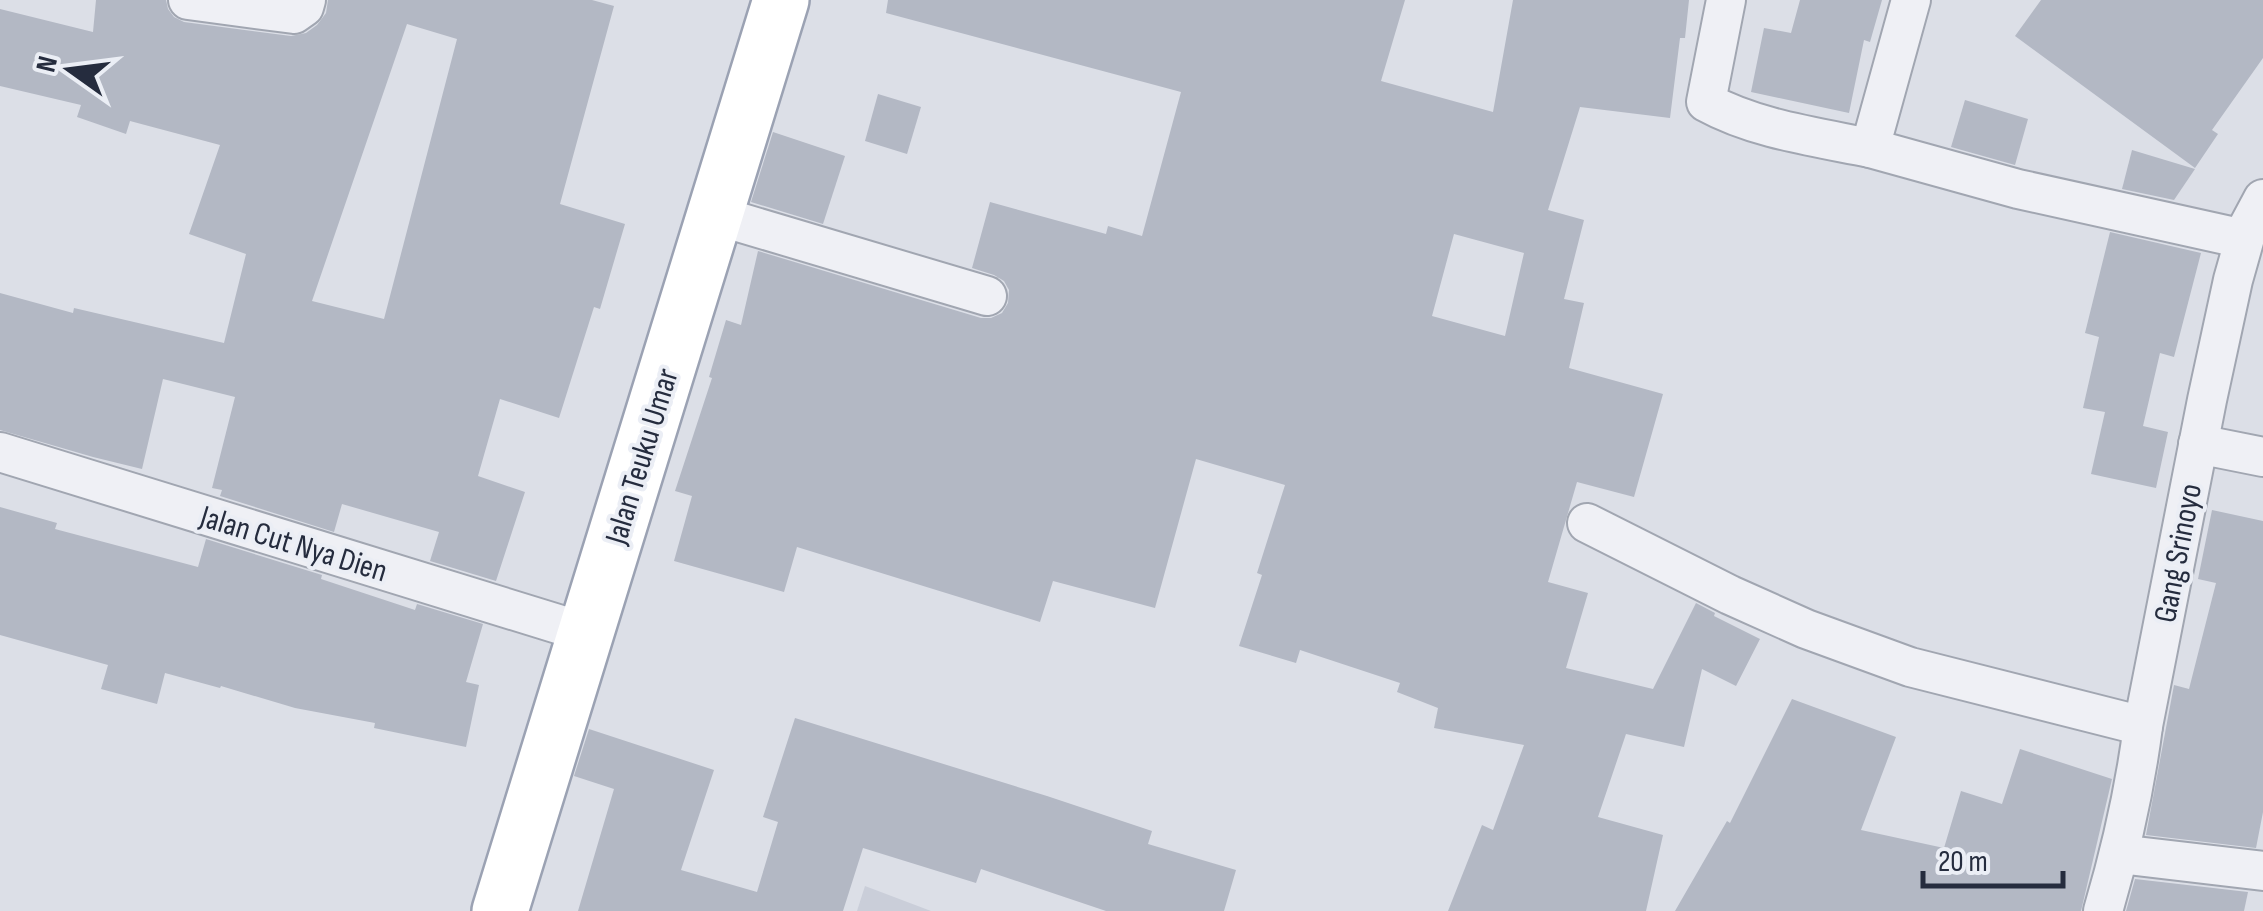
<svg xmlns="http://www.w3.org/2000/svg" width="2263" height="911" font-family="'Sofia Sans Condensed',sans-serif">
<rect width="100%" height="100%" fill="#dcdfe7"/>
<path fill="#caced9" d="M 865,886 L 931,911 L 857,911 Z"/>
<g fill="#b3b8c4" fill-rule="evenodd">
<path d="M 96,0 L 166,0 L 168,9 L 174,17 L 184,22 L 291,36 L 306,33 L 317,25 L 326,13 L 328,0 L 592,0 L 614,6 L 560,204 L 625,224 L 600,309 L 594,307 L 559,418 L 500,399 L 478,476 L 525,492 L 496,581 L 430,561 L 439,532 L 342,504 L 334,532 L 220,496 L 222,490 L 212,488 L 235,397 L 163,379 L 142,469 L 93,457 L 0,430 L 0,293 L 73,313 L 74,308 L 224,343 L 246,254 L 189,234 L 220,145 L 130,121 L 126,134 L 77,117 L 81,105 L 0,86 L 0,9 L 93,32 ZM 407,24 L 457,39 L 384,319 L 312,301 Z"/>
<path d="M 888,0 L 1405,0 L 1381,81 L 1493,112 L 1513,0 L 1689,0 L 1685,38 L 1680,38 L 1670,118 L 1580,107 L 1548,210 L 1584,220 L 1564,299 L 1584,303 L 1569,368 L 1663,394 L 1634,497 L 1577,482 L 1548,582 L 1588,593 L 1566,668 L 1653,689 L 1696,603 L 1715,613 L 1714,616 L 1760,639 L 1736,686 L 1702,669 L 1684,747 L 1626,734 L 1598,817 L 1663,835 L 1646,911 L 1448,911 L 1482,825 L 1493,830 L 1524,745 L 1434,728 L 1438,708 L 1397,692 L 1400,683 L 1300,650 L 1296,663 L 1239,646 L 1262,575 L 1257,573 L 1285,485 L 1196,459 L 1155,608 L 1053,581 L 1040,622 L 797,547 L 784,592 L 674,561 L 692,496 L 675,491 L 712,378 L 709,377 L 726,320 L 741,325 L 758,251 L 981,318 L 991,318 L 1002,313 L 1008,303 L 1009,290 L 1004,281 L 994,275 L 972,268 L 990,202 L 1106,234 L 1108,226 L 1142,236 L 1181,92 L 886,13 ZM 1454,234 L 1524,253 L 1505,336 L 1432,316 Z"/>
<path d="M 1800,0 L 1882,0 L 1870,42 L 1864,40 L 1849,113 L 1751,92 L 1764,28 L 1791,33 Z"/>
<path d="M 2041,0 L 2263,0 L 2263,58 L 2212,130 L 2218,134 L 2195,168 L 2015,36 Z"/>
<path d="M 878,94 L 921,107 L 907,154 L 865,141 Z"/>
<path d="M 1965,100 L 2028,119 L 2015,165 L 1951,147 Z"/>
<path d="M 773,132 L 845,156 L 823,224 L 751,202 Z"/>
<path d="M 2132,150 L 2195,169 L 2174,200 L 2122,189 Z"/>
<path d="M 2110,232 L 2201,253 L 2174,357 L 2160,353 L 2143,426 L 2168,432 L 2156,488 L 2091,474 L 2105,412 L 2083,408 L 2099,337 L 2085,333 Z"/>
<path d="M 0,507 L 57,523 L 55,529 L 198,567 L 206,539 L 322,575 L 321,579 L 415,610 L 417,604 L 483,624 L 466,682 L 479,685 L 466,747 L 374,728 L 375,723 L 295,708 L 221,686 L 220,688 L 165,673 L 157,704 L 101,689 L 108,665 L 0,635 Z"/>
<path d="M 2212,510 L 2263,521 L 2263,812 L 2256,848 L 2146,835 L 2174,685 L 2189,689 L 2216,583 L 2198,579 Z"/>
<path d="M 1792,699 L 1896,737 L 1861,830 L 1944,848 L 1961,791 L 2002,804 L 2020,749 L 2112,779 L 2081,911 L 1675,911 L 1727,821 L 1730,823 Z"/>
<path d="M 795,718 L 1047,796 L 1152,831 L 1148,844 L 1236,870 L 1224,911 L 1106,911 L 981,869 L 976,883 L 863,848 L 843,911 L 578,911 L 614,789 L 574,776 L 589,729 L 714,770 L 681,870 L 757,892 L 778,822 L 763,817 Z"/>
<path d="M 2135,879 L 2248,892 L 2244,911 L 2126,911 Z"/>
</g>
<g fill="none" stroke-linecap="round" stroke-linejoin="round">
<g stroke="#a1a6b1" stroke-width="42">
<g id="street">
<path d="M 188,0 L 294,14 L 304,7 L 306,0"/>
<path d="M 1726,0 L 1706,102 C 1755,129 1816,137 1870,148"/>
<path d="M 1911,0 L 1870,148 L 2018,189 L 2244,239"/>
<path d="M 715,215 L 987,296"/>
<path d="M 2198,444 L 2263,457"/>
<path d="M 0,452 L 587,633"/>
<path d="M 1587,523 L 1730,595 L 1806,629 L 1910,667 L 2143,726"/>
<path d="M 2119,854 L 2263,871"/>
<path d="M 2103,911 C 2121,850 2135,789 2143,726 L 2207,400 L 2233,280 L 2248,227 L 2263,199"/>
</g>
</g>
<g stroke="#9ba2b3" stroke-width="60">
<path id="primary" d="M 500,911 L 781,0"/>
</g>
<use href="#street" stroke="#eff0f5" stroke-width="38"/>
<use href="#primary" stroke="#fff" stroke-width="55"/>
</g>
<g text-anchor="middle" stroke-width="8" stroke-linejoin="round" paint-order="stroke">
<g font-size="32" fill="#252c3e" stroke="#ebeef5">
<text transform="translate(641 456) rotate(-73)" y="11">Jalan Teuku Umar</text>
<text transform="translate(294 543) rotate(17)" y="11">Jalan Cut Nya Dien</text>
<text transform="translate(2177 553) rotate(-79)" y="11">Gang Srinoyo</text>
</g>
</g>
<g transform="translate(70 70) rotate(284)" stroke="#ebeef5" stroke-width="8" paint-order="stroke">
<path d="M0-8L18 38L0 25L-18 38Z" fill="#252c3e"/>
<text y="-15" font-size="28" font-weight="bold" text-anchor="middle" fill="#252c3e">N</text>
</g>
<path d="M1923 871v15h140v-15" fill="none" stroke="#252c3e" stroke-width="5"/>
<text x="1938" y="871" font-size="30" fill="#252c3e" stroke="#ebeef5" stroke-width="8" paint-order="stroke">20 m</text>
</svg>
